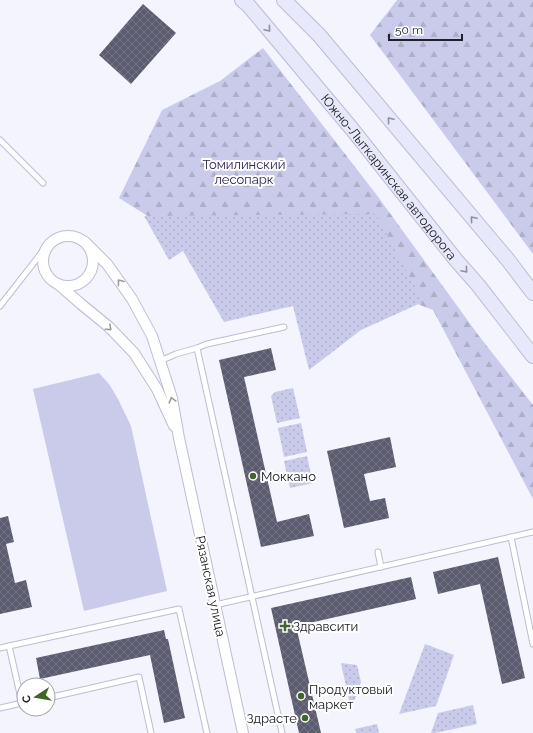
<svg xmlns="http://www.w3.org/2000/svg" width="533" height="733" font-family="Raleway,sans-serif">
<defs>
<pattern id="forest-firs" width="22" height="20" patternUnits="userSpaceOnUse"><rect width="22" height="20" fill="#cacbeb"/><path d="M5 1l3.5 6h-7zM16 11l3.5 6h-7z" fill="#adaeca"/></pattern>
<pattern id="park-dots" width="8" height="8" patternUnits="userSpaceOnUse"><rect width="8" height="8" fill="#cacbeb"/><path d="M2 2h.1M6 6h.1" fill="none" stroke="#adaeca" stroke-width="1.8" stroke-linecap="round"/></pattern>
<pattern id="building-cross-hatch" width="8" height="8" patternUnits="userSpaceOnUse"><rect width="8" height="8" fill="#5c5c71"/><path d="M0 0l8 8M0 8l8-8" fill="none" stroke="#747484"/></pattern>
</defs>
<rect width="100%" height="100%" fill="#f4f4fe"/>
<path fill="#cacbeb" d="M 99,373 L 109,384 L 118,399 L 131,426 L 167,591 L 84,611 L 33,389 Z"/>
<g fill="url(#forest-firs)">
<path d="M 397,0 L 533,0 L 533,254 L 370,35 Z"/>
<path d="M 263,48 L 376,194 L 479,336 L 533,405 L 533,499 L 433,310 L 361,282 L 184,239 L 119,198 L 162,110 L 220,81 Z"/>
</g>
<g fill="url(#park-dots)">
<path d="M 376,214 L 423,302 L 361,330 L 309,370 L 293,306 L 224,322 L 183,251 L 169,260 L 144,216 Z"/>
<path d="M 293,388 L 300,418 L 277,423 L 271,396 L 275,392 Z"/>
<path d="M 301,423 L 307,452 L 284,457 L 278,428 Z"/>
<path d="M 307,456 L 313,483 L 290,488 L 284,461 Z"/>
<path d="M 425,644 L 454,655 L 436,706 L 399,714 Z"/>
<path d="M 341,663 L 357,665 L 361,682 L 351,710 Z"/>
<path d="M 473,705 L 477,724 L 435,733 L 431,733 L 438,713 Z"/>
<path d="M 377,724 L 379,733 L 356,733 L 355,729 Z"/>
</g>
<g fill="url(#building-cross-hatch)">
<path d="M 143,4 L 176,33 L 131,84 L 99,55 Z"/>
<path d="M 271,348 L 276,370 L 244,377 L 277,522 L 309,514 L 314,536 L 261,547 L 219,360 Z"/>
<path d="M 390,437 L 396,467 L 364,474 L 370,501 L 385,498 L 389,518 L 344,528 L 327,451 Z"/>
<path d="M 8,516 L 14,542 L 6,544 L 15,583 L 26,580 L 32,607 L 0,614 L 0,518 Z"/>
<path d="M 498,557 L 525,678 L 502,684 L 480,584 L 438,594 L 433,572 Z"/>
<path d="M 411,577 L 416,599 L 296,626 L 321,733 L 299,733 L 271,608 Z"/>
<path d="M 164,630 L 166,639 L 168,639 L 185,718 L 164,723 L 150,655 L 40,679 L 36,658 Z"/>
</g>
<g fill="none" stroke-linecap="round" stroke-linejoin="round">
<g stroke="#bcbdd5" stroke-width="7">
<g id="lane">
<path d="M 0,140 L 43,183"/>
<path d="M 0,306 L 46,247"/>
<path d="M 160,361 L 176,354 L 197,348"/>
<path d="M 511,537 L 533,644"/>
<path d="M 378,552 L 381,567"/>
<path d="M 215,605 L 533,532"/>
<path d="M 9,646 L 179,609 L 207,733"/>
<path d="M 0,648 L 9,646 L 22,703 L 0,708"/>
<path d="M 48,698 L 139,677 L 151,733"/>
<path d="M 282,733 L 197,348 L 207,344 L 284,327"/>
</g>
</g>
<g stroke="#bcbdd5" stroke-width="12">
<g id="street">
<circle cx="68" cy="261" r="25"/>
<path d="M 85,242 L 107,264 L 132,299 L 152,336 L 172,398 L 179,438 L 243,733"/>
<path d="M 58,284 L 81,304 L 109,327 L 134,353 L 157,389 L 174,426"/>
</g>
</g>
<g stroke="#bcbdd5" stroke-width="16">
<g id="secondary">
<path id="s1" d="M 242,0 L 249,6 L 352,129 L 456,260 L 478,285 L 533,356"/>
<path d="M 284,0 L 319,35 L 508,260 L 533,293"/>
</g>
</g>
<use href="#lane" stroke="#fff" stroke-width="5"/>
<use href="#street" stroke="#fff" stroke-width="10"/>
<use href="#secondary" stroke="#e8e8fb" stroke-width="14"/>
</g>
<defs><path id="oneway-chevron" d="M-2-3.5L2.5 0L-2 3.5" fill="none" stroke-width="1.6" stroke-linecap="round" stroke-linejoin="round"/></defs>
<g stroke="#8e8e9c">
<use href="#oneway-chevron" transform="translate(268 29) rotate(50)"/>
<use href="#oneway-chevron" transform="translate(390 120) rotate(-130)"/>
<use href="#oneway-chevron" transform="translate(473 219) rotate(-130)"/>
<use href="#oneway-chevron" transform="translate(465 270) rotate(50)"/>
</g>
<g stroke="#9b9b9f">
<use href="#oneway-chevron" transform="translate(120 282) rotate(-126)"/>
<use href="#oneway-chevron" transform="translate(109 328) rotate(42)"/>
<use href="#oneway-chevron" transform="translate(172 400) rotate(-105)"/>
</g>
<g fill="#3d6723" stroke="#fff" stroke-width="1.5">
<circle cx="253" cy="476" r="4"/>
<path d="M283 620h4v4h4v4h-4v4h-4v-4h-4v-4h4z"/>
<circle cx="301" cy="696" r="4"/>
<circle cx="305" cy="718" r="4"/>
</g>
<g text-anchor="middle" stroke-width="4" stroke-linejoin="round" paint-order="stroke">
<g font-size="13" fill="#2b235d" stroke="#fff">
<text x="244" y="169">Томилинский<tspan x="244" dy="15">лесопарк</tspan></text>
</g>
<g font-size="13" fill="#202029" stroke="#fff">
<text dy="5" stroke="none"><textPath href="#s1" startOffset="230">Южно-Лыткаринская автодорога</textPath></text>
<text transform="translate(211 586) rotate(78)" y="5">Рязанская улица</text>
</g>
<g font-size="13" fill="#202029" stroke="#fff" text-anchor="start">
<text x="261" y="481">Моккано</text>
<text x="293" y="631">Здравсити</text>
<text x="309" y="694">Продуктовый<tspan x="309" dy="15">маркет</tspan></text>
<text x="297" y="723" text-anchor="end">Здрасте</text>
</g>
</g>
<g transform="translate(36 697) rotate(258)"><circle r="19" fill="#ffffff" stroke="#a6a6a9"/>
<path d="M0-3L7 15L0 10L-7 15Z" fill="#3d6723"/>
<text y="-6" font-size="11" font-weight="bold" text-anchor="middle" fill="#202029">С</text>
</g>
<path d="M389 34v6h73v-6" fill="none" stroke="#202029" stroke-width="2"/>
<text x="395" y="34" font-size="12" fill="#202029" stroke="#ffffff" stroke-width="3" paint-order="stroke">50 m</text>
</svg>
